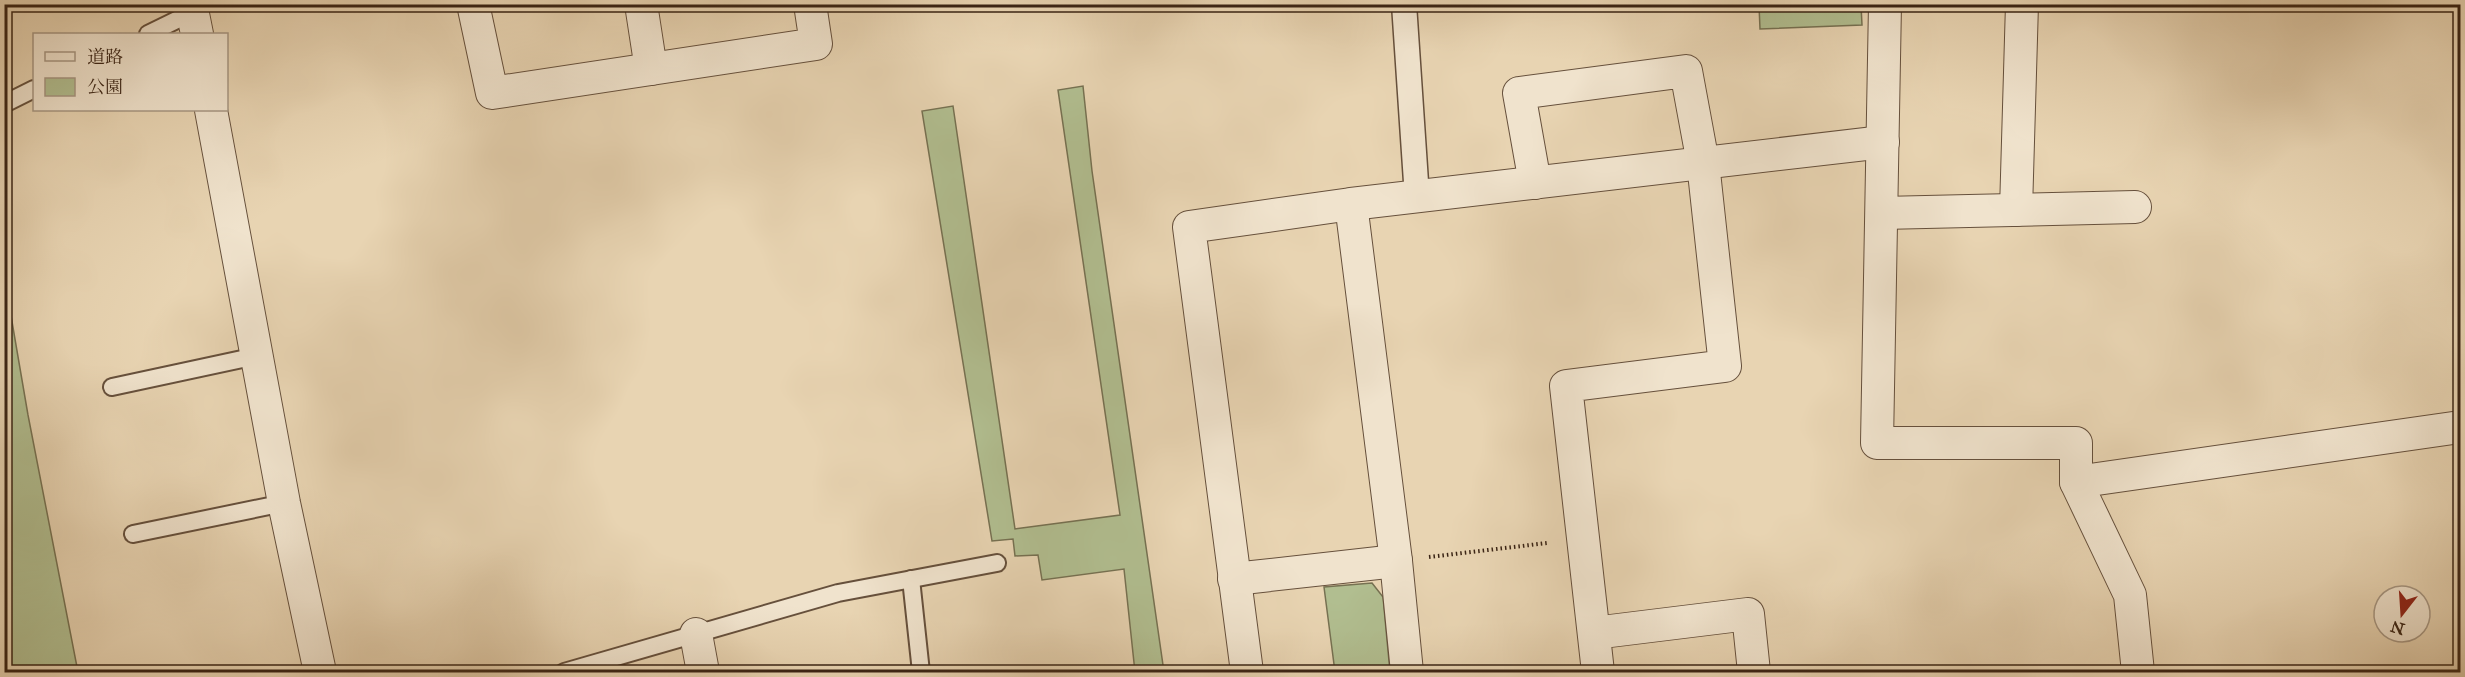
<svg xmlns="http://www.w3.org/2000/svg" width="2465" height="677" font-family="'IM FELL Great Primer','Noto Serif JP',serif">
<rect width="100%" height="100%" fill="#e8d4b2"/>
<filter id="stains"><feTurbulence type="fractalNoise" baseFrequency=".00333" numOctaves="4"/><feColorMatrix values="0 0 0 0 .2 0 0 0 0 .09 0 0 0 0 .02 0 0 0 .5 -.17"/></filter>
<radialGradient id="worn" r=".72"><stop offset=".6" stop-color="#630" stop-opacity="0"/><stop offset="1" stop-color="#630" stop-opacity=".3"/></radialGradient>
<g fill="#b1be90" stroke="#767152" stroke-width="1.5">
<path d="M 1759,5 L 1861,5 L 1862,25 L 1760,29 Z"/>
<path d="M 1083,86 L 1092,171 L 1164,672 L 1135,672 L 1124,569 L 1042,580 L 1038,555 L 1015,556 L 1013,539 L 992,541 L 922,111 L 953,106 L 1015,529 L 1120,515 L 1058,90 Z"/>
<path d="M 4,275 L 28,415 L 78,672 L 5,672 Z"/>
<path d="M 1372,583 L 1383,597 L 1390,672 L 1335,672 L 1324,587 Z"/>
</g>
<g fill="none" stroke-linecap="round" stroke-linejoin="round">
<g stroke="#66503c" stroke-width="20">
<g id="service">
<path d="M 148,34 L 193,12"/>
<path d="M 4,104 L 34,89"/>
<path d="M 112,387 L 256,356"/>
<path d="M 133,534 L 284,503"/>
<path d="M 911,579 L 921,672"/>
<path d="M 564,672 L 838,593 L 997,563"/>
</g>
</g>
<g stroke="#66503c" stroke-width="27">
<path id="pedestrian" d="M 1404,4 L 1417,197"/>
</g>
<g stroke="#66503c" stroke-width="34">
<g id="minor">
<path d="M 191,4 L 197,34"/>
<path d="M 473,4 L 492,93 L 816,44 L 810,4"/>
<path d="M 641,4 L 651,69"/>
<path d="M 1885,4 L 1877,443 L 2076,443 L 2076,482 L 2130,595 L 2138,672"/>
<path d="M 211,110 L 284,503 L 320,672"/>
<path d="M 1535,183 L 1519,93 L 1686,71 L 1703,163 L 1725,366 L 1566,386 L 1598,672"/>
<path d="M 1351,204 L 1396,561 L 1407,672"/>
<path d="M 2016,210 L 2022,4"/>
<path d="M 1882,213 L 2135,207"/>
<path d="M 2076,482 L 2460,427"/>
<path d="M 1234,579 L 1396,561"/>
<path d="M 1594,633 L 1748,614 L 1754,672"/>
<path d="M 696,634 L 703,672"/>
<path d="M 1247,672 L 1189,227 L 1351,204 L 1883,142"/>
</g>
</g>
<path stroke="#3a2415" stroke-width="4" stroke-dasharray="1.5 3" stroke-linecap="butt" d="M 1429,557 L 1547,543"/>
<use href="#service" stroke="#f0e3cd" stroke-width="16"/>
<use href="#pedestrian" stroke="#f0e3cd" stroke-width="24"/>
<use href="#minor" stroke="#f0e3cd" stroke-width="32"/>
</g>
<rect width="2465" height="677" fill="none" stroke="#e8d4b2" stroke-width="24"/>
<rect x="6" y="6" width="2453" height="665" fill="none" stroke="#3a2415" stroke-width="3"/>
<rect x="12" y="12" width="2441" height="653" fill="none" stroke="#3a2415" stroke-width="1.5"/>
<rect x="33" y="33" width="195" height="78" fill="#f0e3cd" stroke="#a79783" stroke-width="1.5"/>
<rect x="45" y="52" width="30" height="9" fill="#f0e3cd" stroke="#a79783" stroke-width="1.5"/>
<text x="87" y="63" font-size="18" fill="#3a2415">道路</text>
<rect x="45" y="78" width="30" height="18" fill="#b1be90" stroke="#a79783" stroke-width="1.5"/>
<text x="87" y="93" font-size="18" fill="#3a2415">公園</text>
<g transform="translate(2402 614) rotate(197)"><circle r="28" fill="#f0e3cd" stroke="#a79783" stroke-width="1.5"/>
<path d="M0-4.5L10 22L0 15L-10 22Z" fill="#8f2418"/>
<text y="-9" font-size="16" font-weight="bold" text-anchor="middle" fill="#3a2415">N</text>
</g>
<rect width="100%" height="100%" filter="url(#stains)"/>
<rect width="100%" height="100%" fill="url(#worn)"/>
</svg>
